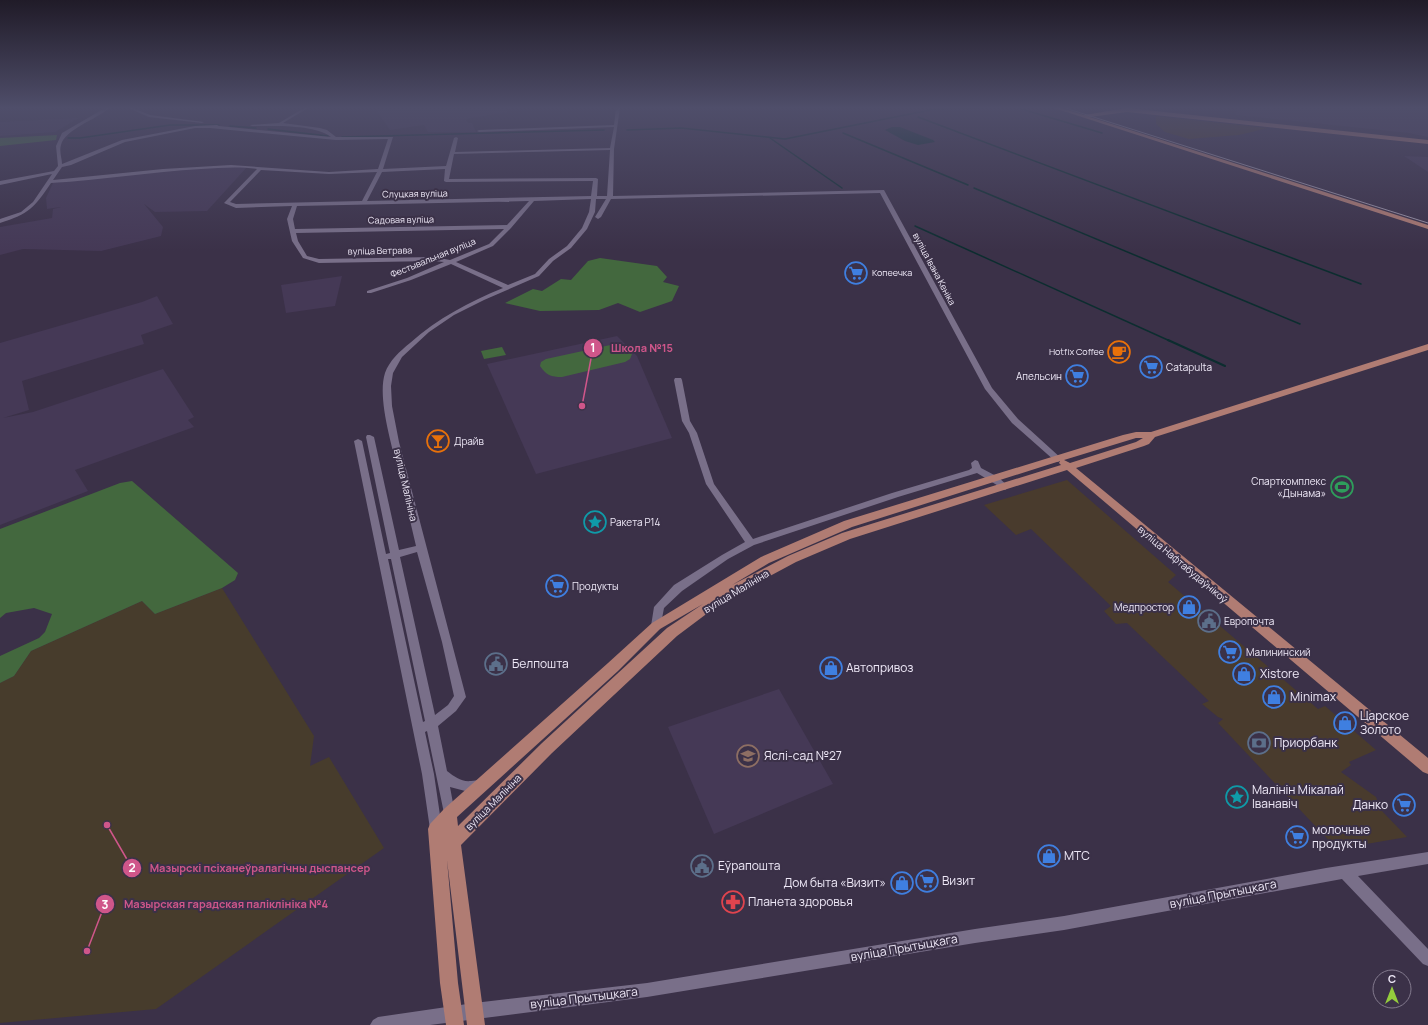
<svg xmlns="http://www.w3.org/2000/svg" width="1428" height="1025" font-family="Manrope,sans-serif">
<rect width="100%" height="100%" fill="#3b3148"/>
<g fill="#493b2d">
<path d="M 1156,116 L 1268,128 L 1239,135 L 1189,139 L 1165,132 L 1156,124 Z"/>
<path d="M 1067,480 L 1176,575 L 1168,582 L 1318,709 L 1325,706 L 1376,750 L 1349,762 L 1351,765 L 1341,772 L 1376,797 L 1381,810 L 1407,837 L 1337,849 L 1218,723 L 1223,719 L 1218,717 L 1202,704 L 1209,701 L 1127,623 L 1116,624 L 1104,611 L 1111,606 L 1031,529 L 1016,535 L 984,505 Z"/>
</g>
<g fill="#453956">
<path d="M 375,108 L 502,108 L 508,112 L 466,119 L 468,123 L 472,123 L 476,132 L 428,132 L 424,125 L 390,130 Z"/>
<path d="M 1237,108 L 1428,108 L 1428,137 L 1409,133 L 1236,115 Z"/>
<path d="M 79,118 L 55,132 L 0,136 L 0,122 Z"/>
<path d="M 1404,156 L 1428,157 L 1428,172 Z"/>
<path d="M 247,167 L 207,211 L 155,212 L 144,204 L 163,227 L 161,236 L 101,251 L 23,249 L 0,255 L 0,227 L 52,218 L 53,209 L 61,207 L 47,209 L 46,198 L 53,183 L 177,169 Z"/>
<path d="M 342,276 L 335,306 L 286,313 L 281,285 Z"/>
<path d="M 157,296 L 173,324 L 141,335 L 144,344 L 22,381 L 29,410 L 3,418 L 33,412 L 163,369 L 194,417 L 188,420 L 194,427 L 75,470 L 88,491 L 0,525 L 0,343 L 142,302 Z"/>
<path d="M 617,336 L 637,356 L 672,438 L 536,474 L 487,364 Z"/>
<path d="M 779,689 L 833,784 L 714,834 L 668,727 Z"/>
</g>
<path fill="#473c2c" d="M 222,588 L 314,736 L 310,766 L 329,757 L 384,848 L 156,1009 L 0,1023 L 0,683 L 14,676 L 31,651 L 142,601 L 155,614 Z"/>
<g fill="#43683e">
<path d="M 57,135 L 56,140 L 0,146 L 0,138 Z"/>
<path d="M 600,258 L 657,266 L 667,277 L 663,282 L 679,286 L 672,301 L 640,312 L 618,303 L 599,310 L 540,311 L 505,303 L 533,289 L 542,291 L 561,279 L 571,280 L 588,261 Z"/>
<path d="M 615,344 L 622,346 L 632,354 L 630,359 L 625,362 L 562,377 C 551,377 546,375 540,366 L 541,362 L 546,359 Z"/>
<path d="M 502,347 L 506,355 L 484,359 L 481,351 Z"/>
<path d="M 132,481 L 238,573 L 235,580 L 222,588 L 155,614 L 142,601 L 31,651 L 14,676 L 0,683 L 0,656 L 39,638 L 45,632 L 52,614 L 34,608 L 6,613 L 0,618 L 0,529 L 120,483 Z"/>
</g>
<path fill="#0c2d2f" d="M 892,127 L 900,127 L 933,140 L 935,142 L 918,145 L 905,141 L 885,130 Z"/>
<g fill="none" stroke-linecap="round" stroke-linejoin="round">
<g stroke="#0c2d2f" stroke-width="1.5">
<path d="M 1018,108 L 1102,133"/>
<path d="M 918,117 L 1361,284"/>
<path d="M 230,126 L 256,128"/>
<path d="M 268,129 L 328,136"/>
<path d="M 627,130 L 681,128 L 785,139 L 935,109 L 983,108"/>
<path d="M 843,133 L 968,185"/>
<path d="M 342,137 L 604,130"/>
<path d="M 68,138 L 80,138 L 170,125 L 219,125"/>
<path d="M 770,138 L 842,188"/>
<path d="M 974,188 L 1300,324"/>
<path d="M 915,226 L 1170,341"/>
</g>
<path stroke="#0c2d2f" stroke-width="2" d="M 1168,340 L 1225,366"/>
<g fill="#796f89" fill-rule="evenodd">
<path d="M 105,108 L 109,108 C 96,120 65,129 61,145 C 59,151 62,159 62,164 L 122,140 L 195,126 L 217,125 L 219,126 L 331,137 C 316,124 272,126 252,126 L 250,125 L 279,123 L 304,108 L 308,108 L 283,123 L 320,128 L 327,130 L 336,137 L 393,137 L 383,169 L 446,166 L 454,138 L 456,137 L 458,138 L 455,152 L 610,148 L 614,127 L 479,132 L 477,131 L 479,130 L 614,125 L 616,108 L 620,108 L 614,149 L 613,196 L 884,190 L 992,388 L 1018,419 L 1062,459 L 1058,462 L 1055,461 L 1012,423 L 985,389 L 880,193 L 611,199 L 601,217 L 598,219 L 595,217 L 606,199 L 596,199 L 595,212 L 587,229 L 571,248 L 553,261 L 539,276 L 484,300 L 454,315 L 429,332 L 402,357 L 393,373 L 391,386 L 392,406 L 399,442 L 466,697 L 456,711 L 438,726 L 447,771 C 455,777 461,782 471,781 C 476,781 479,779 483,781 L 485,785 L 483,789 L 469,792 L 450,787 L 455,814 L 453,818 L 449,820 L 445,818 L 427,731 L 425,732 L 434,774 L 442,829 L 441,833 L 436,835 L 431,833 L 430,829 L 422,774 L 354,441 L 358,439 L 362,441 L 386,554 L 390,553 L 366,437 L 367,435 L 370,435 L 374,437 L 399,550 L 416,546 C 410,520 404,495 397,469 C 392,444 377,398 385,373 C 389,361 400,351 410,343 C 438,318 469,302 503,288 L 451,264 L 411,280 L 371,293 L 367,293 L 367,291 L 407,278 L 444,262 L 434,261 L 319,263 L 303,258 L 292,241 L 287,219 L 292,206 L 236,208 L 224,203 L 257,169 C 238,166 220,168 201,169 C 151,172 101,180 51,183 C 34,208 29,214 0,223 L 0,219 L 21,212 L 33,202 L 52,174 L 0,185 L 0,181 L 54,171 L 58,166 L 56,146 L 62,133 ZM 195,128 L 210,128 L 336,140 L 388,139 L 378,169 L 329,172 L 231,165 L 163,169 L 53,180 L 62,167 L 71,165 L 125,142 ZM 610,150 L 607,196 L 597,196 L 598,179 L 596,178 L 449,179 L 454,154 ZM 445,169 L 444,181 L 446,182 L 593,181 L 591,196 L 367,201 L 382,172 ZM 261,170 L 329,174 L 377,172 L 362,201 L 236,204 L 230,202 ZM 591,199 L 589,212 L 582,228 L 567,246 L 549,259 L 535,274 L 508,285 L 456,262 L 493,246 L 511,228 L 534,201 ZM 529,201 L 507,225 L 295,229 L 293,219 L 297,206 ZM 504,229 L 489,244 L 450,260 L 434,257 L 319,259 L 307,256 L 298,241 L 296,233 ZM 417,552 L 442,642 L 454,696 L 448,705 L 435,715 L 400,557 ZM 388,559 L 391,559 L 425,721 L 423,722 Z"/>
<path d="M 128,108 L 133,108 L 150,115 L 204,122 L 202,123 L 149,117 Z"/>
<path d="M 675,378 L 681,378 L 682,380 L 690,421 L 697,433 L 714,484 L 753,539 L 892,493 L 969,470 L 972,468 L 971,463 L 975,460 L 978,461 L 981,468 L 998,477 L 1009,487 L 1005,490 L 977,473 L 898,497 L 754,545 L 728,559 L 682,591 L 664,608 L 660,629 L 656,630 L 652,629 L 651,626 L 654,607 L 674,585 L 722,555 L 745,542 L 706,484 L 689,433 L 682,421 L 674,380 Z"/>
<path d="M 1428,852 L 1428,864 L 1358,876 L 1428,949 L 1428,966 L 1423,964 L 1342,879 L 1064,930 L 975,943 L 647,997 L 430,1025 L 370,1025 L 373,1020 L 378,1017 L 474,1003 L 647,983 L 975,929 L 1064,916 L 1326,868 Z"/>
</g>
<g fill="#b07c73" fill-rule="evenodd">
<path d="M 1054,108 L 1061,108 L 1084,115 L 1127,108 L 1428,140 L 1428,144 L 1127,112 L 1090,117 L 1428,225 L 1428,229 Z"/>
<path d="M 1428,344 L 1428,350 L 1155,437 L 1149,444 L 1144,446 L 1076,468 L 1428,758 L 1428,774 L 1423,772 L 1067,470 L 850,539 L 796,562 L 725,600 L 677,636 L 552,753 L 461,845 L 485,1025 L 467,1025 L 447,860 L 458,983 L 464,1025 L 446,1025 L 440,983 L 428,829 L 430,824 L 444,809 L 608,663 L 652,623 L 761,557 L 844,521 L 1123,435 L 1136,432 L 1151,432 ZM 1136,438 L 1143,438 L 1136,442 L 1070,463 L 1064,460 ZM 1060,461 L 1059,463 L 1061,465 L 842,533 L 788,556 L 732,585 L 769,563 L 852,527 ZM 703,604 L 667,628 L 542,743 L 458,826 L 457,817 L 618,671 L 660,629 Z"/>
</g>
<path stroke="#9d95a8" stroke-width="1" d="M 1065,108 L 1428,223"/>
</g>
<linearGradient id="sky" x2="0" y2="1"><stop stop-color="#201b28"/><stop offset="0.43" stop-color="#4f4e6a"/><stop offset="1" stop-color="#4f4e6a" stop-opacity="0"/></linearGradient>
<rect width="1428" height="251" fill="url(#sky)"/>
<defs>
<g id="supermarket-ring" transform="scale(1.15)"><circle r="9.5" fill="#3b3148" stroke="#3f7fe0" stroke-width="1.5"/><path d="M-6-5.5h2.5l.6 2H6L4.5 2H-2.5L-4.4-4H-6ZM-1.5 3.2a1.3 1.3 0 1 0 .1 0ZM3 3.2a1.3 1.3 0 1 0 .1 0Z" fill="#3f7fe0"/></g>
<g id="cafe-ring" transform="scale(1.15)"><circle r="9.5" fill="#3b3148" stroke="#e8710a" stroke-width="1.5"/><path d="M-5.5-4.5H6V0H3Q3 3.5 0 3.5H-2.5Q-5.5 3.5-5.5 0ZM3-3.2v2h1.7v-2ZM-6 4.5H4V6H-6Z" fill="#e8710a"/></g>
<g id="bar-ring" transform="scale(1.15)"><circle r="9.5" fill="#3b3148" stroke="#e8710a" stroke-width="1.5"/><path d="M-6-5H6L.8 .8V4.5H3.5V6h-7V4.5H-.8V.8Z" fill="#e8710a"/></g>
<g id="stadium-ring" transform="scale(1.15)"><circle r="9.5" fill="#3b3148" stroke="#2e9e5b" stroke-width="1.5"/><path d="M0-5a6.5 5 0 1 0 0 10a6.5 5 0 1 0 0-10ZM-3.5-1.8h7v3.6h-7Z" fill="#2e9e5b"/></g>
<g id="sight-ring" transform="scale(1.15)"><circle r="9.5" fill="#3b3148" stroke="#0f9aa8" stroke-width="1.5"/><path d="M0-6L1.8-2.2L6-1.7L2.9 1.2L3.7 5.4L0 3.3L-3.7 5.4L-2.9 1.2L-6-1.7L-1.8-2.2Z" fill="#0f9aa8"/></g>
<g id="shop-ring" transform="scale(1.15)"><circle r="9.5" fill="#3b3148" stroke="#3f7fe0" stroke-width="1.5"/><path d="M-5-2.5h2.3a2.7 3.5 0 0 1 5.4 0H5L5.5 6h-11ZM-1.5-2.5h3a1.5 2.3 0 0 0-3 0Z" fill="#3f7fe0"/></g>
<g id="civic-ring" transform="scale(1.15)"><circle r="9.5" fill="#3b3148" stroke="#5c6f8a" stroke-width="1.5"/><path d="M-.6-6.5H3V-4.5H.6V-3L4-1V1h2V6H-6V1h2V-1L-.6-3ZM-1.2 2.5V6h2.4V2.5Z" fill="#5c6f8a"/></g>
<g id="bank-ring" transform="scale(1.15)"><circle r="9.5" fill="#3b3148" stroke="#5c6f8a" stroke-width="1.5"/><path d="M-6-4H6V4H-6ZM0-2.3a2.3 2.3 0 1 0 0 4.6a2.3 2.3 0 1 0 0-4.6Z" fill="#5c6f8a"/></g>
<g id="school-ring" transform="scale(1.15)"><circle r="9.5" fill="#3b3148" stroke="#8d6e63" stroke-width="1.5"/><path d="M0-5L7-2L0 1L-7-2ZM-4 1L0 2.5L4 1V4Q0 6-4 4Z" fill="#8d6e63"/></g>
<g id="pharmacy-ring" transform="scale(1.15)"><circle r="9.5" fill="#3b3148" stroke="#e0444e" stroke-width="1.5"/><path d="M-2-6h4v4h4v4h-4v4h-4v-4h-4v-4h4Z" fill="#e0444e"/></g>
</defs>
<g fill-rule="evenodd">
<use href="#supermarket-ring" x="856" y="273"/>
<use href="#cafe-ring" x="1119" y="352"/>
<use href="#supermarket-ring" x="1151" y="367"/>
<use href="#supermarket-ring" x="1077" y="376"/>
<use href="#bar-ring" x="438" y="441"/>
<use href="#stadium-ring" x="1342" y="487"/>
<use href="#sight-ring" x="595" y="522"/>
<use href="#supermarket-ring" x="557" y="586"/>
<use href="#shop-ring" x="1189" y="607"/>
<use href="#civic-ring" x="1209" y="621"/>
<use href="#supermarket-ring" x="1230" y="652"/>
<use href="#civic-ring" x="496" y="664"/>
<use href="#shop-ring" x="831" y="668"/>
<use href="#shop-ring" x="1244" y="674"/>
<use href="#shop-ring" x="1274" y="697"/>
<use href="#shop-ring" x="1345" y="723"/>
<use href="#bank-ring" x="1259" y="743"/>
<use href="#school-ring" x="748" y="756"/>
<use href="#sight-ring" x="1237" y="797"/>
<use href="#supermarket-ring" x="1404" y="805"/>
<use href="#supermarket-ring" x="1297" y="837"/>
<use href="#shop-ring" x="1049" y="856"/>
<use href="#civic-ring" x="702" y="866"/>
<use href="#supermarket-ring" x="927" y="881"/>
<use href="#shop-ring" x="902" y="883"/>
<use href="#pharmacy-ring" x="733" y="902"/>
</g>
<g text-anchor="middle" stroke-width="4" stroke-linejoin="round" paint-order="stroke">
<g font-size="9" fill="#eee8f7" stroke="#3b3148">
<text transform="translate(415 194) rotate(-1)" y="3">Слуцкая вуліца</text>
<text transform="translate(401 220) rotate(-1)" y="3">Садовая вуліца</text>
<text transform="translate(380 251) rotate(-1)" y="3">вуліца Ветрава</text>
<text transform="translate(433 258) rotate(-22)" y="3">Фестывальная вуліца</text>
<text transform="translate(934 269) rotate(62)" y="3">вуліца Івана Кеніка</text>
</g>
<g font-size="9" fill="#eee8f7" stroke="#3b3148" text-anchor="start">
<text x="872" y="276">Копеечка</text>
<text x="1104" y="355" text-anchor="end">Hotfix Coffee</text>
</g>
<g font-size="10" fill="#eee8f7" stroke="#3b3148" text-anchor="start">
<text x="1166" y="371">Catapulta</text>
<text x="1062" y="380" text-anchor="end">Апельсин</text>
<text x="454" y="445">Драйв</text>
<text x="1326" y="485" text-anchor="end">Спарткомплекс<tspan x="1326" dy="12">«Дынама»</tspan></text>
<text x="610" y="526">Ракета Р14</text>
<text x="572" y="590">Продукты</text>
<text x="1174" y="611" text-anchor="end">Медпростор</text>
<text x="1224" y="625">Европочта</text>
<text x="1246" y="656">Малининский</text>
</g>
<g font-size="10" fill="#eee8f7" stroke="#3b3148">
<text transform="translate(406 485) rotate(77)" y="4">вуліца Малініна</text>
<text transform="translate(1183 564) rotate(40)" y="4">вуліца Нафтабудаўнікоў</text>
<text transform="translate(736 591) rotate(-31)" y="4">вуліца Малініна</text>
<text transform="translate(493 802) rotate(-45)" y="4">вуліца Малініна</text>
</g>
<g font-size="12" fill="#eee8f7" stroke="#3b3148" text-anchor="start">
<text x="512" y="668">Белпошта</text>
<text x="846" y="672">Автопривоз</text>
<text x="1260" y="678">Xistore</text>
<text x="1290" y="701">Minimax</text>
<text x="1360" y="720">Царское<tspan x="1360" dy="14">Золото</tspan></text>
<text x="1274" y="747">Приорбанк</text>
<text x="764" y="760">Яслі-сад №27</text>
<text x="1252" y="794">Малінін Мікалай<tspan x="1252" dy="14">Іванавіч</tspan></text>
<text x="1388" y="809" text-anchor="end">Данко</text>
<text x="1312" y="834">молочные<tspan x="1312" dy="14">продукты</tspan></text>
<text x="1064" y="860">МТС</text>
<text x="718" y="870">Еўрапошта</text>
<text x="942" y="885">Визит</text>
<text x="886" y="887" text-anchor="end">Дом быта «Визит»</text>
<text x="748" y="906">Планета здоровья</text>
</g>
<g font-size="12" fill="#eee8f7" stroke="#3b3148">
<text transform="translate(1223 894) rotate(-11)" y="4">вуліца Прытыцкага</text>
<text transform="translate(904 948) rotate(-10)" y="4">вуліца Прытыцкага</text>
<text transform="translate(584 998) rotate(-7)" y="4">вуліца Прытыцкага</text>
</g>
</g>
<path fill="none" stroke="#cf568a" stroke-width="1.5" d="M582 406L593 348M107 825L132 868M87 951L105 904"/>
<g fill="#cf568a" stroke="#3b3148" stroke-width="1.5">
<circle cx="582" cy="406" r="4"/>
<circle cx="107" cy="825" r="4"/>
<circle cx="87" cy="951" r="4"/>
<circle cx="593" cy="348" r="10"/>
<circle cx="132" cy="868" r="10"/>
<circle cx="105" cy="904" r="10"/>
</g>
<g font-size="12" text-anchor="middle" font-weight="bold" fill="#fff">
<text x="593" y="352">1</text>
<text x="132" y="872">2</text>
<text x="105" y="909">3</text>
</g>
<g font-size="11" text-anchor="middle" font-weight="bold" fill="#cf568a" stroke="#3b3148" stroke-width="4" stroke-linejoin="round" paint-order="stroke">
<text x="642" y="352">Школа №15</text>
<text x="260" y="872">Мазырскі псіханеўралагічны дыспансер</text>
<text x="226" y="908">Мазырская гарадская паліклініка №4</text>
</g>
<g transform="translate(1392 989)"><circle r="19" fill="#3b3148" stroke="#837a8e"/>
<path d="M0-3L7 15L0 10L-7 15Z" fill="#94cc3c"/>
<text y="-6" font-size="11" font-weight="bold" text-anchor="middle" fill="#eee8f7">С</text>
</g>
</svg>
